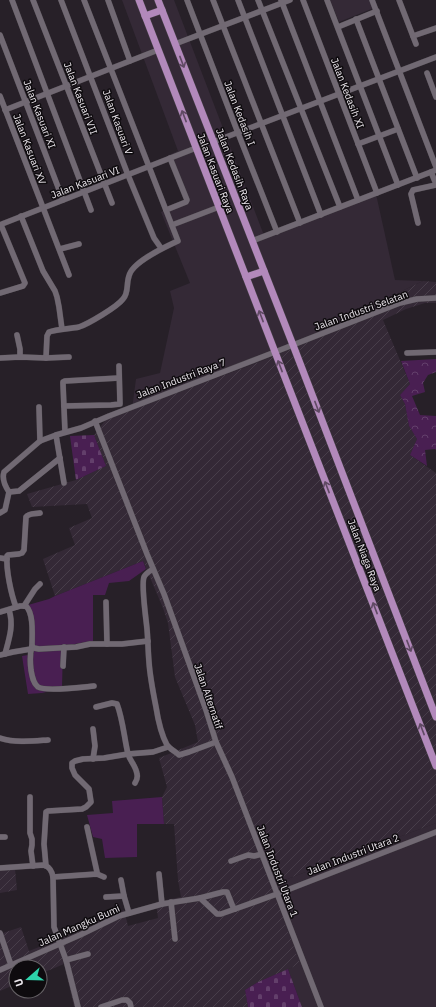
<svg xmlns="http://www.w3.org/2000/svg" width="436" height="1007" font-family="'IBM Plex Sans',sans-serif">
<defs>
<pattern id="industrial-furrows" width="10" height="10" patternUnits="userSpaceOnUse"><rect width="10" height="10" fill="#342936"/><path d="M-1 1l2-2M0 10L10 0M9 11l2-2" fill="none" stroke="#483e4a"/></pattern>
<pattern id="forest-crowns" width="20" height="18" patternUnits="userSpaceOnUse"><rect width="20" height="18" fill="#491f52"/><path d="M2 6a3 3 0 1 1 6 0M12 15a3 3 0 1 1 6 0" fill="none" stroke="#633f6b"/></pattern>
<pattern id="cemetery-stones" width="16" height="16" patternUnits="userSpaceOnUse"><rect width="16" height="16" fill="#491f52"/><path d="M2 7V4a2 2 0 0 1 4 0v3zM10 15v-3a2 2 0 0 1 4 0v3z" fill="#633f6b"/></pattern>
</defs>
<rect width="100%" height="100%" fill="#272028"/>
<g fill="#342936">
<path d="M 122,0 L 174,0 L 265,238 L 376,194 L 395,280 L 423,281 L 377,303 L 262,361 L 132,409 L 136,379 L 160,373 L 174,308 L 170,291 L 190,283 L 161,212 L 187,201 L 169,155 L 178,151 Z"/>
<path d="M 330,0 L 371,0 L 374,8 L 339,22 Z"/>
<path d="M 436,823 L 436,1007 L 302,1007 L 288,969 L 299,964 L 271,885 Z"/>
</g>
<g fill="url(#industrial-furrows)">
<path d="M 423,281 L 436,282 L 436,303 L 425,303 L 406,309 L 383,320 L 410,384 L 400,395 L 405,404 L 409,426 L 417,439 L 410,455 L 436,473 L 436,823 L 271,885 L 300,964 L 258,982 L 245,990 L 248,1007 L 74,1007 L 64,964 L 40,974 L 40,967 L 16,967 L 16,984 L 0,991 L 0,934 L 21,927 L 29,951 L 77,932 L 124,910 L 128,926 L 158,918 L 156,902 L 181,897 L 178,880 L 174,824 L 164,824 L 162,797 L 167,787 L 159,758 L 198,742 L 195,725 L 175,677 L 168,623 L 163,608 L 143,561 L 55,596 L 43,559 L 75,545 L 69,528 L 92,518 L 87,504 L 32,507 L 27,494 L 76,480 L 106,466 L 94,435 L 107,418 L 262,361 L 377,303 Z"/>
<path d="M 0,869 L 15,869 L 17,890 L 0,893 Z"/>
</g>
<g fill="#491f52">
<path d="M 143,561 L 146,569 L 129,581 L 109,583 L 105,595 L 93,595 L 93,641 L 63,646 L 62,688 L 42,693 L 28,694 L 22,656 L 34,654 L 28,605 L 49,599 L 55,596 Z"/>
<path d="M 162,797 L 164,824 L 137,824 L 137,857 L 105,858 L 102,839 L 93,837 L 87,815 L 113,813 L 112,801 Z"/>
</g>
<path fill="url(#forest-crowns)" d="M 436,359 L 436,372 L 428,375 L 423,383 L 425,392 L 412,396 L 420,415 L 436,416 L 436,450 L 435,449 L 425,450 L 427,466 L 410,455 L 417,439 L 409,426 L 405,404 L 400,395 L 410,384 L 401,361 Z"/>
<g fill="url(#cemetery-stones)">
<path d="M 94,435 L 106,466 L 76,480 L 70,436 Z"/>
<path d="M 288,969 L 302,1007 L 248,1007 L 245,990 L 258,982 Z"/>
</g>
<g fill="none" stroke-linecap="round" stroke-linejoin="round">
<g stroke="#443f45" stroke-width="6">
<g id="minor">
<path d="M 12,0 L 91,210"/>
<path d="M 33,0 L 112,203"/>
<path d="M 61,0 L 128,175 L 154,238 L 161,248"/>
<path d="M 108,0 L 130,61"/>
<path d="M 187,0 L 238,133 L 277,232"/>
<path d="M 213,0 L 300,223"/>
<path d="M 238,0 L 321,215"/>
<path d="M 258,0 L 340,207"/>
<path d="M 281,0 L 358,200"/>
<path d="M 303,0 L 377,193"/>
<path d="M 327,0 L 398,185"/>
<path d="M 372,0 L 436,167"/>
<path d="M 399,0 L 416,44"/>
<path d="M 356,19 L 417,178"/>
<path d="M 338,27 L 377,11"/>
<path d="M 0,35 L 63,200"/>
<path d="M 413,36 L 436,28"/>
<path d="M 175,44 L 290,0"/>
<path d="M 427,73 L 436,97"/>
<path d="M 0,96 L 69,275"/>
<path d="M 5,110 L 158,50"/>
<path d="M 213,142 L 436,57"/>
<path d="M 358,144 L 398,129"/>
<path d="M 431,172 L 436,184"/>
<path d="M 166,210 L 186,202 L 187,200 L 170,158"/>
<path d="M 21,216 L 43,271 L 55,291 L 57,297 L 59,307 L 62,329"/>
<path d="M 418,223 L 411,194 L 413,190 L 436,185"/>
<path d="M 172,225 L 219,207"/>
<path d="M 252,241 L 436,170"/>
<path d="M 60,249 L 79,244"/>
<path d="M 0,293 L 23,286 L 25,283 L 1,225 L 2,224 L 196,148"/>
<path d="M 17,335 L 20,349 L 20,357"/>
<path d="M 407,353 L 436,352"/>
<path d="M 0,358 L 20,357 L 46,358 L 47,336 L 49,332 C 58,329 69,329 79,327 C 88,324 117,307 123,299 C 129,293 126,284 129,276 C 132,262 165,247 178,241 L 84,0"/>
<path d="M 46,358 L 69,357"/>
<path d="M 64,406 L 111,405 L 120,404 L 119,366"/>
<path d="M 39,407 L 40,441"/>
<path d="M 95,421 L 147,554 L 164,594 L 206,710 L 216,742 L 232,777 L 321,1007"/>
<path d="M 65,432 L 63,384 L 63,382 L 65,381 L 119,378"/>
<path d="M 64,483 L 56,435 L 81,428 L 109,416 L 275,352 L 400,303 L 417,299 L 436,298"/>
<path d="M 9,492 L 19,491 L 60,458"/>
<path d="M 0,513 L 5,510 L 9,492 C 5,486 2,478 4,472 L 40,441 L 56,435"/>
<path d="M 0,558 L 7,559"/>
<path d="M 153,569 C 150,571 146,573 144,577 C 141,585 146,618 147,629 C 148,640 148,651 149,662 C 150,677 153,692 156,707 C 158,720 161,734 167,745 C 170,749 176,752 179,755 L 189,752 L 216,742"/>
<path d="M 106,602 L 107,644"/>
<path d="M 24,606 L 35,589 L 40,584"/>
<path d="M 16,607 C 11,594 6,570 7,556 L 8,555 L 19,554 L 22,553 L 24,550 L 26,517 C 29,513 36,514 40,513"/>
<path d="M 0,612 L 20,606 L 26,606 C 34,614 32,635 32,646 C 30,653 30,662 31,670 C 32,676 33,683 38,687 C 46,692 83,687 94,686"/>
<path d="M 32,646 L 34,648 L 39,649 L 76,647 L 90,644 L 122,644 L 148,641"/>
<path d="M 5,654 C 9,639 14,625 9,610"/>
<path d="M 0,655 L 13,652 L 31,649"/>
<path d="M 63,666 L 64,647"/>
<path d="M 96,707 L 112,703 L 117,704 C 123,720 124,737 128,754 C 130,761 136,766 137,774 C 138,778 137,780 135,783"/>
<path d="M 93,729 L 95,746 L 93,759"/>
<path d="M 0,738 C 15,743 33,741 48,740"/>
<path d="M 30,797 L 30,833 L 32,839 L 32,845 L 31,851 L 33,866"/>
<path d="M 87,827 L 97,872 L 97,874"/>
<path d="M 0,837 L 5,837"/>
<path d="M 231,861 L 248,855 L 254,856 L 262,854"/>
<path d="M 46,866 L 44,844 L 46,812 L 48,811 L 82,809 L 86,807 L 91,802 L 89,789 L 75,775 L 72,768 L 72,763 L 75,761 L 83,759 L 104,758 L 128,754 L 153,752 L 168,747"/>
<path d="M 0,868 L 44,865 C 50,867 52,871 53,877 L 54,927 L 66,960 L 78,1007"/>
<path d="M 159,874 L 162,904"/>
<path d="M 53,877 L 97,874 L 104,877"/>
<path d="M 121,880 L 124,896 L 129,913"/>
<path d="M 106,897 L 124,896"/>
<path d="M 200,898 L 216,913 L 217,914 L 221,914 L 277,894 L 436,832"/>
<path d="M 171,902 L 175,939"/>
<path d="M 0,933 L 11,965"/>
<path d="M 66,960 L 88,954"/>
<path d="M 0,970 L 80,935 L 119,916 L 162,904 L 200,898 L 223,892 L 227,892 L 233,907 L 235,909"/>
<path d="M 101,1007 L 122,1000 L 127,1000 L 130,1003 L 131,1007"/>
</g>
</g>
<g stroke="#443f45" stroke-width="8">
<g id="major">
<path d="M 139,0 L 275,352 L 436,766"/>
<path d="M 158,0 L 293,345 L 436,717"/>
<path d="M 145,16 L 162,10"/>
<path d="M 246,277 L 264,271"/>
</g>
</g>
<use href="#minor" stroke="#716973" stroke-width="5.5"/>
<use href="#major" stroke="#b289bb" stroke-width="7"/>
</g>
<defs><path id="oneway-shaft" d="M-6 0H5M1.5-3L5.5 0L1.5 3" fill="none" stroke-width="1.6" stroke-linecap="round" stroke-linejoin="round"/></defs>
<g stroke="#604a64">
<use href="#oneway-shaft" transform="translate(182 62) rotate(69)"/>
<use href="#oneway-shaft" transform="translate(184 116) rotate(-111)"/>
<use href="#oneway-shaft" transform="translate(261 316) rotate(-111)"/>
<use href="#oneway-shaft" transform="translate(280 366) rotate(-111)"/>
<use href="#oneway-shaft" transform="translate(317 407) rotate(69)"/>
<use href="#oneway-shaft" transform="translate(327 487) rotate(-111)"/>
<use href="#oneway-shaft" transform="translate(375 608) rotate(-111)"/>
<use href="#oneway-shaft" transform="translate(409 646) rotate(69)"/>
<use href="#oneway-shaft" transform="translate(422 729) rotate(-111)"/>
</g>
<g text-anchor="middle" stroke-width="3" stroke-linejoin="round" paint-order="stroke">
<g font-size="10" fill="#eae5eb" stroke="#0e0b0e">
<text transform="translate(348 93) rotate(69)" y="4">Jalan Kedasih XI</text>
<text transform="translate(81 98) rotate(69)" y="4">Jalan Kasuari VII</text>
<text transform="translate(240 113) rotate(69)" y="4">Jalan Kedasih I</text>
<text transform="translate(40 114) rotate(69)" y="4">Jalan Kasuari XI</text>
<text transform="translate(118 122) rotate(70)" y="4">Jalan Kasuari V</text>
<text transform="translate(30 149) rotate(69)" y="4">Jalan Kasuari XV</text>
<text transform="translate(235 169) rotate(69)" y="4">Jalan Kedasih Raya</text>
<text transform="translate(216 173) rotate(69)" y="4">Jalan Kasuari Raya</text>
<text transform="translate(85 182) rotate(-21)" y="4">Jalan Kasuari VI</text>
<text transform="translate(361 310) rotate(-20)" y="4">Jalan Industri Selatan</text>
<text transform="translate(181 378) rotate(-21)" y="4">Jalan Industri Raya 7</text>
<text transform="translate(365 555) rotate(69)" y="4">Jalan Niaga Raya</text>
<text transform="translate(209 696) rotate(71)" y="4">Jalan Alternatif</text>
<text transform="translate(353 854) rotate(-21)" y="4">Jalan Industri Utara 2</text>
<text transform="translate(278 871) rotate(69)" y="4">Jalan Industri Utara 1</text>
<text transform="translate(79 925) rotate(-24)" y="4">Jalan Mangku Bumi</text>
</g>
</g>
<g transform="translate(28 979) rotate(250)"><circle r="19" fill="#0e0b0e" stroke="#666266"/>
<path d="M0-3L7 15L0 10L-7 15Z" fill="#2dd4ab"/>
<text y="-6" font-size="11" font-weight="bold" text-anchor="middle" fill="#eae5eb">U</text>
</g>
</svg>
